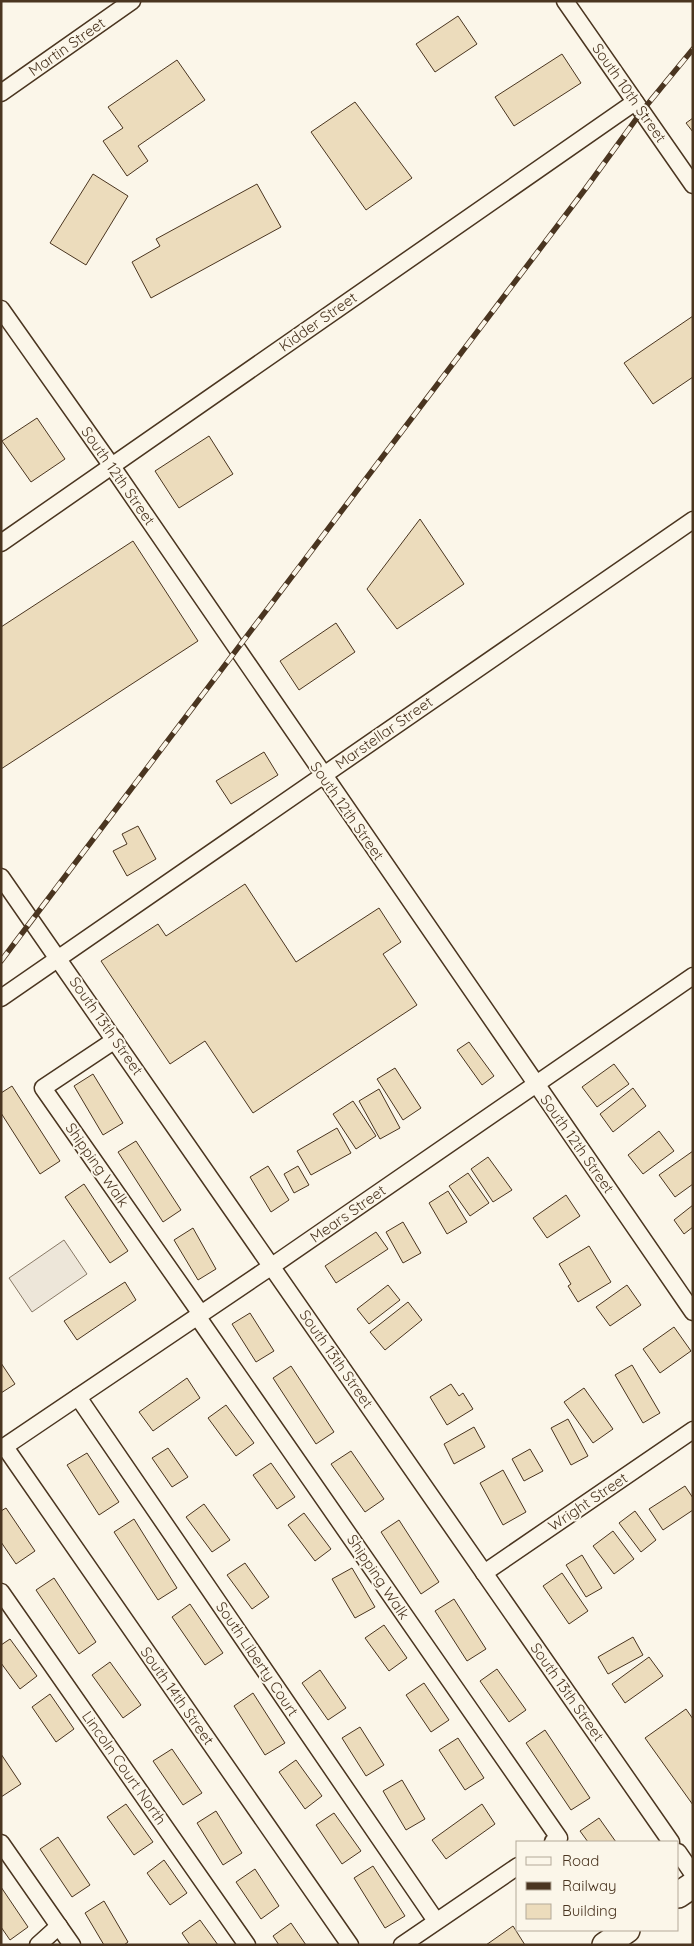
<svg xmlns="http://www.w3.org/2000/svg" width="694" height="1946" font-family="Quicksand,sans-serif">
<rect width="100%" height="100%" fill="#fbf6e9"/>
<path fill="#ede6d9" stroke="#887966" d="M 64,1240 L 87,1274 L 32,1312 L 9,1278 Z"/>
<g fill="#ecdcbc" stroke="#4a3520">
<path d="M 458,16 L 477,44 L 435,72 L 416,44 Z"/>
<path d="M 562,54 L 581,83 L 514,126 L 495,97 Z"/>
<path d="M 177,60 L 205,100 L 138,146 L 148,161 L 127,176 L 103,141 L 123,128 L 108,107 Z"/>
<path d="M 355,102 L 412,178 L 366,210 L 311,132 Z"/>
<path d="M 693,118 L 693,132 L 686,123 Z"/>
<path d="M 93,174 L 128,196 L 86,265 L 50,243 Z"/>
<path d="M 257,184 L 281,227 L 151,298 L 132,262 L 160,246 L 156,239 Z"/>
<path d="M 693,316 L 693,377 L 653,404 L 624,363 Z"/>
<path d="M 37,418 L 65,459 L 31,482 L 2,441 Z"/>
<path d="M 209,436 L 233,474 L 179,508 L 155,471 Z"/>
<path d="M 420,519 L 464,584 L 397,629 L 367,589 Z"/>
<path d="M 133,541 L 198,641 L 1,769 L 1,627 Z"/>
<path d="M 336,623 L 355,652 L 299,690 L 280,661 Z"/>
<path d="M 264,752 L 278,775 L 231,804 L 216,781 Z"/>
<path d="M 138,826 L 156,859 L 127,876 L 113,851 L 127,844 L 122,834 Z"/>
<path d="M 245,884 L 296,962 L 379,908 L 401,942 L 383,954 L 417,1005 L 253,1113 L 205,1041 L 170,1064 L 101,961 L 158,924 L 166,936 Z"/>
<path d="M 469,1042 L 494,1076 L 482,1085 L 457,1050 Z"/>
<path d="M 614,1064 L 629,1084 L 597,1107 L 582,1087 Z"/>
<path d="M 395,1068 L 421,1108 L 403,1120 L 377,1079 Z"/>
<path d="M 93,1074 L 123,1123 L 103,1135 L 74,1086 Z"/>
<path d="M 12,1086 L 60,1161 L 40,1174 L 1,1113 L 1,1093 Z"/>
<path d="M 633,1088 L 646,1106 L 613,1132 L 600,1114 Z"/>
<path d="M 379,1089 L 400,1128 L 380,1139 L 359,1101 Z"/>
<path d="M 353,1101 L 376,1136 L 356,1149 L 333,1114 Z"/>
<path d="M 337,1128 L 351,1153 L 311,1175 L 297,1151 Z"/>
<path d="M 659,1131 L 674,1151 L 643,1174 L 628,1155 Z"/>
<path d="M 136,1141 L 181,1210 L 163,1222 L 118,1152 Z"/>
<path d="M 693,1151 L 693,1184 L 675,1197 L 659,1175 Z"/>
<path d="M 488,1157 L 512,1190 L 493,1202 L 471,1169 Z"/>
<path d="M 268,1166 L 289,1200 L 271,1212 L 250,1177 Z"/>
<path d="M 298,1166 L 309,1185 L 294,1193 L 284,1174 Z"/>
<path d="M 468,1173 L 489,1203 L 470,1216 L 449,1186 Z"/>
<path d="M 84,1184 L 128,1251 L 110,1263 L 65,1197 Z"/>
<path d="M 448,1191 L 467,1222 L 447,1234 L 429,1203 Z"/>
<path d="M 566,1195 L 580,1216 L 547,1238 L 533,1218 Z"/>
<path d="M 693,1205 L 693,1227 L 684,1234 L 674,1220 Z"/>
<path d="M 403,1222 L 421,1253 L 403,1263 L 386,1232 Z"/>
<path d="M 193,1228 L 216,1269 L 198,1280 L 174,1240 Z"/>
<path d="M 376,1232 L 388,1249 L 336,1283 L 325,1266 Z"/>
<path d="M 589,1246 L 611,1282 L 578,1302 L 568,1286 L 571,1284 L 559,1264 Z"/>
<path d="M 125,1282 L 136,1300 L 77,1340 L 64,1321 Z"/>
<path d="M 388,1285 L 400,1300 L 369,1324 L 357,1309 Z"/>
<path d="M 627,1285 L 641,1305 L 610,1326 L 596,1307 Z"/>
<path d="M 408,1302 L 422,1320 L 385,1350 L 370,1332 Z"/>
<path d="M 250,1313 L 274,1351 L 256,1362 L 232,1324 Z"/>
<path d="M 674,1327 L 691,1351 L 660,1373 L 643,1349 Z"/>
<path d="M 1,1363 L 15,1384 L 1,1393 Z"/>
<path d="M 632,1365 L 660,1413 L 643,1423 L 615,1375 Z"/>
<path d="M 291,1366 L 334,1432 L 316,1444 L 273,1378 Z"/>
<path d="M 187,1378 L 200,1398 L 153,1431 L 139,1412 Z"/>
<path d="M 451,1384 L 459,1396 L 463,1393 L 473,1409 L 447,1425 L 430,1397 Z"/>
<path d="M 584,1388 L 613,1429 L 593,1443 L 564,1402 Z"/>
<path d="M 226,1405 L 254,1443 L 236,1456 L 208,1418 Z"/>
<path d="M 568,1419 L 588,1456 L 571,1465 L 551,1428 Z"/>
<path d="M 474,1427 L 485,1447 L 454,1464 L 444,1444 Z"/>
<path d="M 168,1448 L 188,1477 L 172,1487 L 152,1458 Z"/>
<path d="M 530,1449 L 543,1471 L 524,1481 L 512,1459 Z"/>
<path d="M 351,1451 L 384,1499 L 365,1512 L 331,1464 Z"/>
<path d="M 87,1453 L 119,1502 L 99,1515 L 67,1465 Z"/>
<path d="M 271,1463 L 295,1497 L 277,1509 L 253,1475 Z"/>
<path d="M 503,1470 L 526,1512 L 503,1525 L 480,1483 Z"/>
<path d="M 685,1486 L 693,1498 L 693,1510 L 663,1530 L 649,1509 Z"/>
<path d="M 204,1504 L 230,1540 L 212,1552 L 186,1517 Z"/>
<path d="M 6,1508 L 35,1551 L 16,1564 L 1,1542 L 1,1511 Z"/>
<path d="M 635,1511 L 656,1540 L 641,1552 L 619,1523 Z"/>
<path d="M 304,1513 L 331,1549 L 315,1561 L 288,1525 Z"/>
<path d="M 134,1519 L 177,1588 L 158,1600 L 114,1532 Z"/>
<path d="M 399,1520 L 439,1582 L 421,1594 L 381,1532 Z"/>
<path d="M 613,1531 L 634,1559 L 614,1574 L 593,1546 Z"/>
<path d="M 582,1555 L 602,1588 L 586,1597 L 566,1565 Z"/>
<path d="M 245,1563 L 269,1597 L 252,1609 L 227,1575 Z"/>
<path d="M 352,1568 L 375,1607 L 355,1618 L 332,1579 Z"/>
<path d="M 562,1573 L 588,1611 L 569,1624 L 543,1586 Z"/>
<path d="M 54,1578 L 96,1642 L 79,1654 L 36,1590 Z"/>
<path d="M 454,1599 L 486,1649 L 467,1661 L 435,1611 Z"/>
<path d="M 190,1604 L 223,1653 L 205,1665 L 172,1617 Z"/>
<path d="M 384,1625 L 407,1658 L 389,1671 L 365,1638 Z"/>
<path d="M 633,1637 L 643,1655 L 608,1674 L 598,1657 Z"/>
<path d="M 10,1639 L 37,1676 L 20,1689 L 1,1663 L 1,1645 Z"/>
<path d="M 649,1657 L 663,1676 L 625,1703 L 612,1684 Z"/>
<path d="M 110,1662 L 141,1705 L 123,1718 L 92,1675 Z"/>
<path d="M 497,1669 L 526,1710 L 509,1722 L 480,1681 Z"/>
<path d="M 320,1670 L 346,1708 L 328,1720 L 302,1683 Z"/>
<path d="M 424,1683 L 449,1720 L 431,1732 L 406,1695 Z"/>
<path d="M 253,1693 L 285,1743 L 265,1755 L 234,1706 Z"/>
<path d="M 50,1694 L 74,1729 L 56,1742 L 32,1707 Z"/>
<path d="M 686,1709 L 693,1719 L 693,1805 L 645,1738 Z"/>
<path d="M 360,1727 L 384,1765 L 366,1776 L 342,1738 Z"/>
<path d="M 545,1730 L 590,1798 L 571,1810 L 526,1743 Z"/>
<path d="M 458,1738 L 484,1778 L 465,1790 L 439,1750 Z"/>
<path d="M 172,1749 L 202,1793 L 183,1805 L 153,1761 Z"/>
<path d="M 1,1754 L 21,1784 L 1,1797 Z"/>
<path d="M 296,1760 L 322,1796 L 305,1809 L 279,1772 Z"/>
<path d="M 402,1780 L 425,1819 L 406,1830 L 383,1791 Z"/>
<path d="M 126,1804 L 153,1842 L 134,1855 L 107,1817 Z"/>
<path d="M 482,1804 L 495,1824 L 446,1859 L 432,1840 Z"/>
<path d="M 216,1811 L 242,1853 L 223,1865 L 197,1823 Z"/>
<path d="M 334,1813 L 361,1851 L 342,1864 L 316,1825 Z"/>
<path d="M 599,1818 L 616,1842 L 588,1842 L 580,1831 Z"/>
<path d="M 58,1837 L 90,1885 L 72,1897 L 40,1849 Z"/>
<path d="M 164,1860 L 187,1893 L 170,1905 L 147,1873 Z"/>
<path d="M 373,1866 L 405,1916 L 385,1928 L 354,1878 Z"/>
<path d="M 255,1869 L 279,1906 L 261,1919 L 236,1882 Z"/>
<path d="M 1,1887 L 28,1927 L 10,1940 L 1,1927 Z"/>
<path d="M 104,1901 L 128,1942 L 124,1945 L 104,1945 L 85,1913 Z"/>
<path d="M 200,1920 L 218,1945 L 190,1945 L 182,1933 Z"/>
<path d="M 291,1923 L 306,1945 L 279,1945 L 273,1936 Z"/>
<path d="M 513,1926 L 525,1945 L 486,1945 Z"/>
</g>
<g fill="none" stroke-linecap="round" stroke-linejoin="round">
<g stroke="#4a3520" stroke-width="19">
<g id="street">
<path d="M 565,1 L 693,185"/>
<path d="M 1,93 L 132,1"/>
<path d="M 1,309 L 111,465 L 693,1312"/>
<path d="M 1,543 L 635,102"/>
<path d="M 1,877 L 671,1842"/>
<path d="M 1,998 L 693,520"/>
<path d="M 115,1040 L 43,1088 L 201,1314"/>
<path d="M 197,1316 L 559,1838 L 553,1842"/>
<path d="M 78,1397 L 436,1921"/>
<path d="M 5,1447 L 350,1945"/>
<path d="M 1,1449 L 272,1266 L 693,976"/>
<path d="M 484,1573 L 693,1430"/>
<path d="M 1,1592 L 247,1945"/>
<path d="M 1,1843 L 72,1945"/>
<path d="M 678,1852 L 693,1874"/>
<path d="M 38,1945 L 59,1926"/>
<path d="M 402,1945 L 518,1866"/>
</g>
</g>
<g stroke="#4a3520" stroke-width="28">
<g id="primary">
<path d="M 678,1895 L 693,1885"/>
<path d="M 605,1945 L 627,1930"/>
</g>
</g>
<use href="#street" stroke="#fbf6e9" stroke-width="16"/>
<use href="#primary" stroke="#fbf6e9" stroke-width="25"/>
<g stroke="#4a3520" stroke-width="5.5">
<path id="rail" d="M 1,961 L 586,188 L 642,111 L 693,49"/>
</g>
<use href="#rail" stroke="#fbf6e9" stroke-width="4" stroke-dasharray="11" stroke-linecap="butt"/>
</g>
<g text-anchor="middle" stroke-width="4" stroke-linejoin="round" paint-order="stroke">
<g font-size="15" fill="#4a3520" stroke="#fbf6e9">
<text transform="translate(67 47) rotate(-35)" y="5">Martin Street</text>
<text transform="translate(629 93) rotate(55)" y="5">South 10th Street</text>
<text transform="translate(318 322) rotate(-35)" y="5">Kidder Street</text>
<text transform="translate(118 476) rotate(55)" y="5">South 12th Street</text>
<text transform="translate(384 733) rotate(-35)" y="5">Marstellar Street</text>
<text transform="translate(347 811) rotate(55)" y="5">South 12th Street</text>
<text transform="translate(106 1026) rotate(55)" y="5">South 13th Street</text>
<text transform="translate(577 1144) rotate(55)" y="5">South 12th Street</text>
<text transform="translate(97 1165) rotate(55)" y="5">Shipping Walk</text>
<text transform="translate(348 1214) rotate(-35)" y="5">Mears Street</text>
<text transform="translate(336 1359) rotate(55)" y="5">South 13th Street</text>
<text transform="translate(588 1502) rotate(-34)" y="5">Wright Street</text>
<text transform="translate(378 1577) rotate(56)" y="5">Shipping Walk</text>
<text transform="translate(257 1659) rotate(56)" y="5">South Liberty Court</text>
<text transform="translate(567 1692) rotate(55)" y="5">South 13th Street</text>
<text transform="translate(177 1696) rotate(55)" y="5">South 14th Street</text>
<text transform="translate(124 1768) rotate(55)" y="5">Lincoln Court North</text>
</g>
</g>
<rect width="694" height="1946" fill="none" stroke="#4a3520" stroke-width="5"/>
<rect x="516" y="1841" width="162" height="90" fill="#fbf6e9" stroke="#b4a999"/>
<rect x="526" y="1857" width="25" height="8" fill="#fbf6e9" stroke="#b4a999"/>
<text x="562" y="1866" font-size="15" fill="#4a3520">Road</text>
<rect x="526" y="1882" width="25" height="8" fill="#4a3520" stroke="#b4a999"/>
<text x="562" y="1891" font-size="15" fill="#4a3520">Railway</text>
<rect x="526" y="1904" width="25" height="15" fill="#ecdcbc" stroke="#b4a999"/>
<text x="562" y="1916" font-size="15" fill="#4a3520">Building</text>
</svg>
